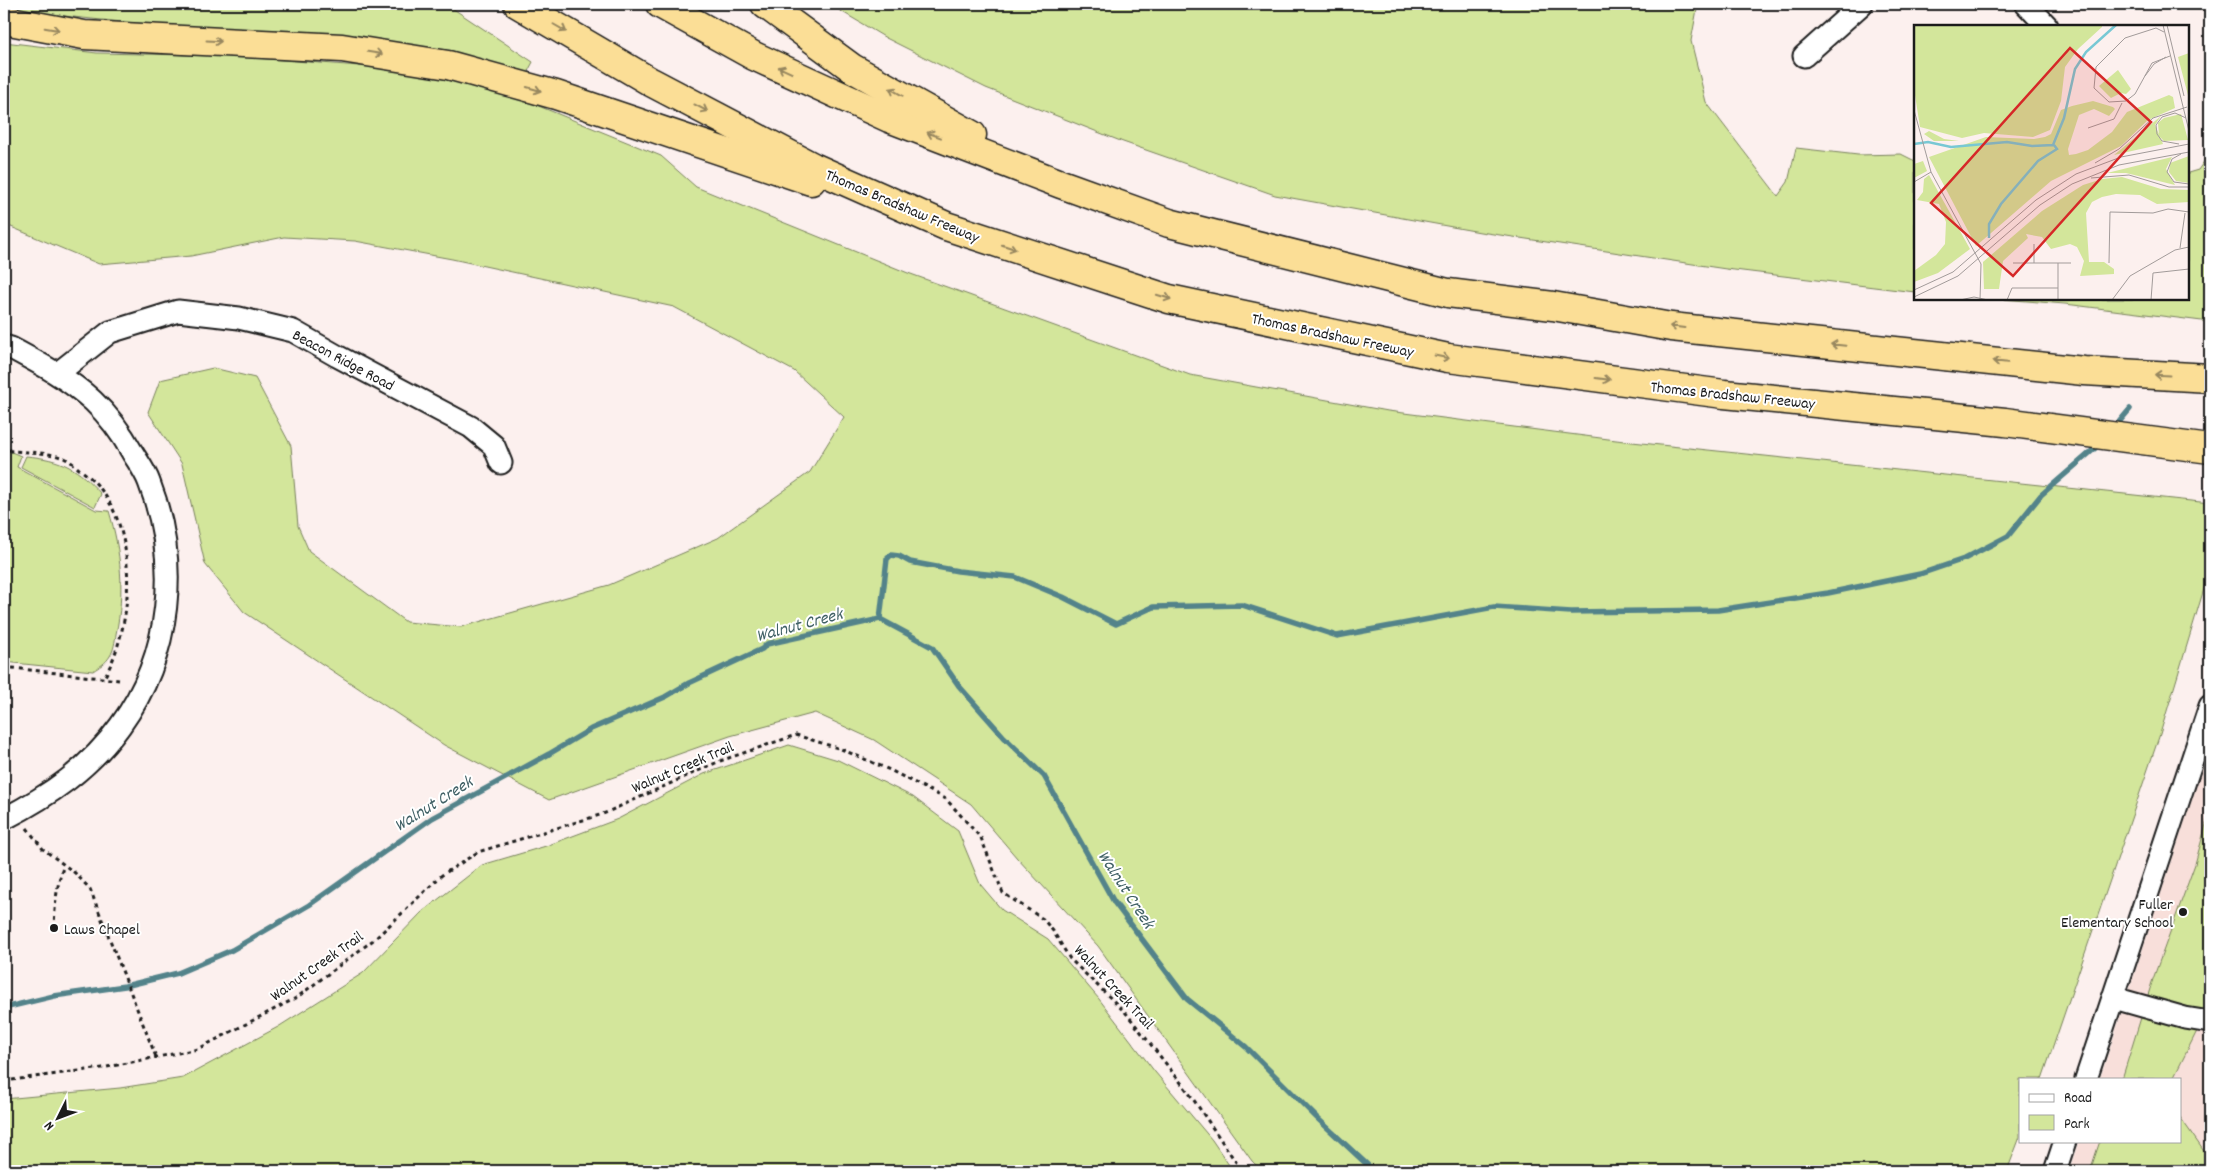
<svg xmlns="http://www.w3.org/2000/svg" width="2214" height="1175" font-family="Dekko,sans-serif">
<rect width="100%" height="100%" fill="#fcf0ee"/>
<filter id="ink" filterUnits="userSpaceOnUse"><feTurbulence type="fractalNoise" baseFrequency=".02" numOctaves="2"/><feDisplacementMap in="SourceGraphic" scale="10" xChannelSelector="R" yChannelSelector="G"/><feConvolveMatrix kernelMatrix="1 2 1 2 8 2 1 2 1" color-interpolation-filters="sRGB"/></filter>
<g filter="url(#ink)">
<path fill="#f8dfda" d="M 2210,745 L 2210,1171 L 2069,1171 L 2079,1141 L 2180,1141 L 2180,1079 L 2100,1079 Z"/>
<g fill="#d3e69b" stroke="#78815c">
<path d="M 4,4 L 446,4 L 533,62 L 526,75 L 229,30 L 111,21 L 17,11 L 4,8 Z"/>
<path d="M 829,4 L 1698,4 L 1691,41 L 1706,102 L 1778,196 L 1788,182 L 1796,148 L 1858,155 L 1901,154 L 1915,161 L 1915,292 L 1726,269 L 1480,232 L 1275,195 L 1123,142 L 986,88 L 886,38 Z"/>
<path d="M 4,42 L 97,53 L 230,56 L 411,70 L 519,98 L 661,156 L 696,187 L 908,273 L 1190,375 L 1388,411 L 1632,442 L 2210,503 L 2210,569 L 2160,734 L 2042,1079 L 2020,1079 L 2020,1137 L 2007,1171 L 1262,1171 L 1252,1161 L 1098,946 L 1017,858 L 971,804 L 874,740 L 815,713 L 730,736 L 549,800 L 444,745 L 244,612 L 205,564 L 182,464 L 148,412 L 160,380 L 213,368 L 255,378 L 291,446 L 298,526 L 309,551 L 406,622 L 461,627 L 609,585 L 718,538 L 810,472 L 844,417 L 794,371 L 674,307 L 452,259 L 355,241 L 284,237 L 191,256 L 99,264 L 4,224 Z"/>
<path d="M 2210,153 L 2210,322 L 2065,304 L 2001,299 L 2188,299 L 2188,173 L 2198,170 Z"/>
<path d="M 4,449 L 21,456 L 17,467 L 96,510 L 109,511 C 121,552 125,592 116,634 C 115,641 114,650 110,656 C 106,663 99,667 93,671 L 4,662 Z"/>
<path d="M 26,456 C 61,459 78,468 101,494 L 95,507 L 21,467 Z"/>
<path d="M 789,745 L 838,760 L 913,797 L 958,831 L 980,884 L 1002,910 L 1048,939 L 1099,999 L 1155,1072 L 1212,1140 L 1233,1171 L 4,1171 L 4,1099 L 120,1088 L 183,1078 L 278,1027 L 363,973 L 422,912 L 482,865 L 546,846 L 618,819 L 704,774 Z"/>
<path d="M 2210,810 L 2210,1005 L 2173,1079 L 2122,1079 L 2153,979 L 2195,864 Z"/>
<path d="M 2180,1117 L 2210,1160 L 2210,1171 L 2090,1171 L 2100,1141 L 2180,1141 Z"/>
</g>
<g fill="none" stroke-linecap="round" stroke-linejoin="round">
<g stroke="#53838a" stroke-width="5.5">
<path d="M 2114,428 L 2130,409"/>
<path d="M 880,619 L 887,559 L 891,555 L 899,556 L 910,562 L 958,571 L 1015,577 L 1063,597 L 1116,624 L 1153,607 L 1242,605 L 1337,636 L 1494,607 L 1571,612 L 1718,610 L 1828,593 L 1920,574 L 1964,559 L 2008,536 L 2041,495 L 2100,444"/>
<path d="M 4,1008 L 54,996 L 125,986 L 178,973 L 232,950 L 309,905 L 432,818 L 549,754 L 591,729 L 665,697 L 689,683 L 762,649 L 767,644 L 880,619 L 932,647 L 959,686 L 1004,737 L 1044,776 L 1114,902 L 1187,999 L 1246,1047 L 1317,1118 L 1374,1171"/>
</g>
<g stroke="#1c1c1c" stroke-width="25">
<g id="minor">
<path d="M 2026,4 L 2047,26"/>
<path d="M 1804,56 L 1862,4"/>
<path d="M 4,346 L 11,348 C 41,364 69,379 93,401 C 109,416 122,434 132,452 C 138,462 145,471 149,482 C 180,562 172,655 120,726 C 89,769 50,795 4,819"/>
<path d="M 58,373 L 110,332 L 178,311 L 239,318 L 293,331 L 337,356 L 471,427 L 494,446 L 501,463"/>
<path d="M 2114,998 L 2185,1018 L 2210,1022"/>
<path d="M 2086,1079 L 2210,706"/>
<path d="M 2055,1171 L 2065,1141"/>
</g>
</g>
<g stroke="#1c1c1c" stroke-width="31">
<g id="highway">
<path d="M 518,4 L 651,82 L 813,167 L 946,226 L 1169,299 L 1448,358 L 1724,394 L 2005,422 L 2210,449"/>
<path d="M 660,4 L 754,56 L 889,118 L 1061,184 L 1169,223 L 1448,293 L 1553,306 L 1671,327 L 2084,371 L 2210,378"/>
<path d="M 765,4 L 852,68 L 972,135"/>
<path d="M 4,20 L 84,35 L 342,48 L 448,65 L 556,95 L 811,181"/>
</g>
</g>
<g stroke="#1c1c1c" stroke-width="3" stroke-dasharray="4 4" stroke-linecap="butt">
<path d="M 4,443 L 11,451 C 28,452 47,452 64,458 C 69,460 75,465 79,469 C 141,510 137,620 104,678"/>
<path d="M 4,667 L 119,680"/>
<path d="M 27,828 L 43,849 L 75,873 L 90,889 L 156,1057"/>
<path d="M 54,928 C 55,906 56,886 64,865"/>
<path d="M 4,1081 L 102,1068 L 198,1049 L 296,998 L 376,938 L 442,875 L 478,852 L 603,814 L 720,761 L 796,735 L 841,749 L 890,770 L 946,799 L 981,838 L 1003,893 L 1043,919 L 1053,931 L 1070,959 L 1126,1013 L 1189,1093 L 1242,1171"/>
</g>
<use href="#minor" stroke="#fff" stroke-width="21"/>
<use href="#highway" stroke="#fbde96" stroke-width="28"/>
</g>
<defs><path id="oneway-shaft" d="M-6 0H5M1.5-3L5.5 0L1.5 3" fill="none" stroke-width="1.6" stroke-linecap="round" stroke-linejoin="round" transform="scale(1.25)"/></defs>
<g stroke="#97875f">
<use href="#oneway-shaft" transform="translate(560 28) rotate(30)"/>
<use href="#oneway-shaft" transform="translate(52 29) rotate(10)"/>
<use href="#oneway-shaft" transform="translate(214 41) rotate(3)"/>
<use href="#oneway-shaft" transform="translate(375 53) rotate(9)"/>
<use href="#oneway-shaft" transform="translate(785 70) rotate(-155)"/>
<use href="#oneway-shaft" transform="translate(534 89) rotate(16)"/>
<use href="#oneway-shaft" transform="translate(896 92) rotate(-151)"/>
<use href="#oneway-shaft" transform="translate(701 108) rotate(28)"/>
<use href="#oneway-shaft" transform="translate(934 135) rotate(-159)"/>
<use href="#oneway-shaft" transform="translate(1009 247) rotate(18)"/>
<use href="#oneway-shaft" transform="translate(1164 297) rotate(17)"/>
<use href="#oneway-shaft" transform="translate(1677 327) rotate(-173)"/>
<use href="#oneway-shaft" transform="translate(1838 345) rotate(-174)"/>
<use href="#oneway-shaft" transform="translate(1442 357) rotate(11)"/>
<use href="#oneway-shaft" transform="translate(2000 362) rotate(-174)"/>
<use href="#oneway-shaft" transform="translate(2162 375) rotate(-177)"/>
<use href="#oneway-shaft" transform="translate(1603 379) rotate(7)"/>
</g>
</g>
<g fill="#1c1c1c" stroke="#fff" stroke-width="2">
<circle cx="2183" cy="912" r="5"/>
<circle cx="54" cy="928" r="5"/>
</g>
<g text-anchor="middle" stroke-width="4" stroke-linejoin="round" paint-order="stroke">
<g font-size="16" fill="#1c1c1c" stroke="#fff">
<text transform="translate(903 205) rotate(23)" y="6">Thomas Bradshaw Freeway</text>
<text transform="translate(1333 334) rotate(12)" y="6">Thomas Bradshaw Freeway</text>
<text transform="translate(344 359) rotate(28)" y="6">Beacon Ridge Road</text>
<text transform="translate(1733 394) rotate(6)" y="6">Thomas Bradshaw Freeway</text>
<text transform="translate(682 766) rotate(-23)" y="6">Walnut Creek Trail</text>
<text transform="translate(316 965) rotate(-35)" y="6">Walnut Creek Trail</text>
<text transform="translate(1115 986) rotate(47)" y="6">Walnut Creek Trail</text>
</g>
<g font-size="16" fill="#1c1c1c" stroke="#fff" text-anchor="end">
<text x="2173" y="909">Fuller<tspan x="2173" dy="18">Elementary School</tspan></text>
<text x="64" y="934" text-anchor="start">Laws Chapel</text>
</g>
<g font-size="18" font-style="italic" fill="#416166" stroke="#fff">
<text transform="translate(799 624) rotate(-15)" y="6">Walnut Creek</text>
<text transform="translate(433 803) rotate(-32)" y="6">Walnut Creek</text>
<text transform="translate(1127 889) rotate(57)" y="6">Walnut Creek</text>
</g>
</g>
<g transform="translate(1914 25)">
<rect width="275" height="275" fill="#fcf0ee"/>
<path d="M 0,0 L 188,0 L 188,2 L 164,24 L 151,42 L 147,76 L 136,105 L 119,112 L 70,108 L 48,113 L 6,102 L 0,64 ZM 275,28 L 275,74 L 264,32 ZM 204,45 L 217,64 L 212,69 L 207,68 L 197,73 L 185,61 ZM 255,70 L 259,72 L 261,83 L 234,95 L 207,121 L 137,156 L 62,221 L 15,132 L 72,112 L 120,114 L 131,112 L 137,109 L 147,85 L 158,81 L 179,76 L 199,82 L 201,84 L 195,91 L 180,84 L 165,90 L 154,124 L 155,130 L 162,129 L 174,125 L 198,107 L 213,87 ZM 267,89 L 274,115 L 250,116 L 245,111 L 244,98 L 250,93 ZM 247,91 L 241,100 L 249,119 L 200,130 ZM 15,106 L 30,114 L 45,116 L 20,116 L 10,109 ZM 275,131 L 275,158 L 262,156 L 255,147 L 256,138 ZM 258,132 L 252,144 L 261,160 L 212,148 L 193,148 ZM 9,136 L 13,146 L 0,153 L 0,139 ZM 15,150 L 56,224 L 24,248 L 0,257 L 0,246 L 22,230 L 31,219 L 32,197 L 25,179 L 3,175 L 9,167 L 10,154 ZM 208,152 L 247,164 L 275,165 L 275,177 L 243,179 L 226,170 L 202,169 L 188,172 L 178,177 L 172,188 L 175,237 L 190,237 L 200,244 L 200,249 L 166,251 L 170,236 L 163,222 L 156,219 L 137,224 L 128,212 L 112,209 L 114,213 L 89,236 L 85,264 L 70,264 L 69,237 L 128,186 L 169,160 L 188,154 Z" fill="#d3e69b"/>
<path fill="none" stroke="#78c8d4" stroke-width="2.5" d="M 0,119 L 14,117 L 37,122 L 93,117 L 118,121 L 139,120 L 150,93 L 161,44 L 172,27 L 202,0M 75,213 L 75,199 L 87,179 L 124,136 L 143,124 L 140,120"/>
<path fill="none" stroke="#a29b9a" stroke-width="1" d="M 249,0 L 275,106M 253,0 L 270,71M 250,7 L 242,3 L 211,13 L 182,42 L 180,63 L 195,77 L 212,76 L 221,69 L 238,38 L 256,31M 231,51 L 240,39 L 252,32M 0,85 L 17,147 L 67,239 L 66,275M 174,103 L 200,94 L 208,78M 265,119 L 248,116 L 243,109 L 242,100 L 248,92 L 261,88 L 272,93M 267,129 L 258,134 L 253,147 L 260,157 L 275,159M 181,138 L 205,124 L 239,93 L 273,82M 177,153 L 215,150 L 255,162 L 275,162M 0,157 L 17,147M 120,219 L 120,238M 266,223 L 271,188M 99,238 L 157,238M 144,238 L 144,275M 195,238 L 196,187 L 239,188 L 254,184 L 275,187M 0,265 L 39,247 L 122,175 L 162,149 L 207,132 L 275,119M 0,272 L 44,251 L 126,180 L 158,159 L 205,140 L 275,127M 46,275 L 60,272 L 74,275M 93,275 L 98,263 L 144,263M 198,275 L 216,251 L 261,225 L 275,222M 237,275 L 239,248 L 275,244"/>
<path fill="#d62828" fill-opacity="0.15" stroke="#d62828" stroke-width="2.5" d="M 156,23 L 237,97 L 99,251 L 17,178 Z"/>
<rect width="275" height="275" fill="none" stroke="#1c1c1c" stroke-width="2.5"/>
</g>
<rect width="2214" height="1175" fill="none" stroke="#fff" stroke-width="20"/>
<rect x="10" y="10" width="2194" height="1155" fill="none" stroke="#1c1c1c" stroke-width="2" filter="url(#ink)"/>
<rect x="2019" y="1078" width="162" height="65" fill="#ffffff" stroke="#a4a4a4"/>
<rect x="2029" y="1094" width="25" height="8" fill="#ffffff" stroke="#a4a4a4"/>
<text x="2064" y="1102" font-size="15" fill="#1c1c1c">Road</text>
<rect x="2029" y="1115" width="25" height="15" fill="#d3e69b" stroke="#a4a4a4"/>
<text x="2064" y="1128" font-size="15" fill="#1c1c1c">Park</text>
<g transform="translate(58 1118) rotate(228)" stroke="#ffffff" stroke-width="4" paint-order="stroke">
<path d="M0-4L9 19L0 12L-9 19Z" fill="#1c1c1c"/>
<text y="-8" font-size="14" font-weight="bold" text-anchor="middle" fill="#1c1c1c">N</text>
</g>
</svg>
